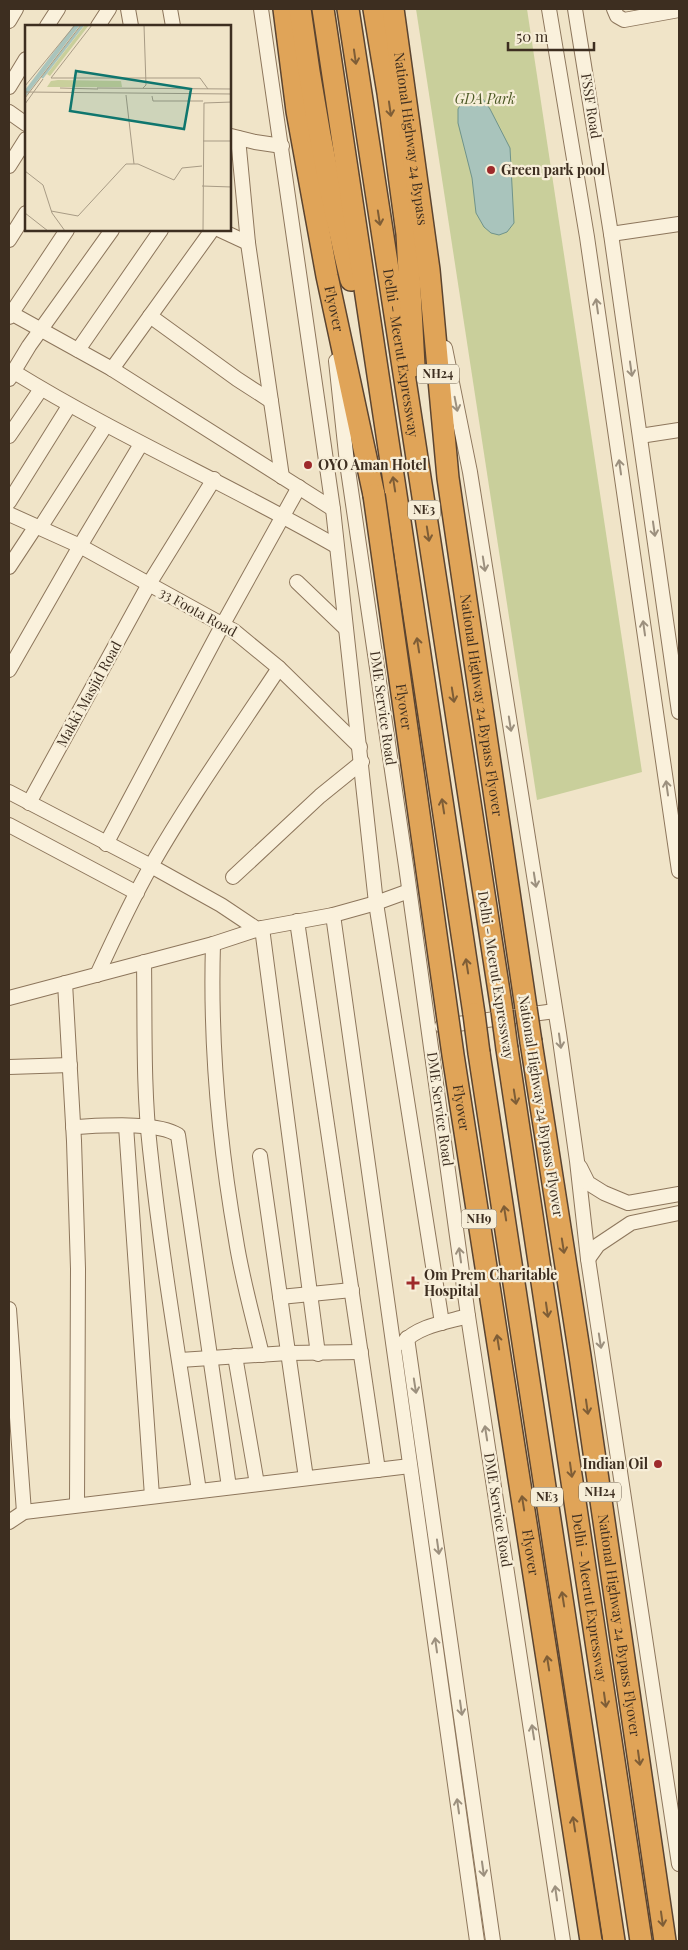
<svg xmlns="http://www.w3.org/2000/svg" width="688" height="1950" font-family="'Playfair Display',serif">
<rect width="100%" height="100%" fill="#f0e4c8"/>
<path fill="#c9cf9b" d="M 416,9 L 527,9 L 642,772 L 537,800 Z"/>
<path fill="#a9c4bc" stroke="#6f938a" d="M 475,94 L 483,99 L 490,109 L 510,148 L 514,223 L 507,232 L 499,235 L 491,233 L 484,227 L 476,213 L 472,178 L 458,123 L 458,109 L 465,97 Z"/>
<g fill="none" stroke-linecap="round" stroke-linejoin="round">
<g stroke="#8d765c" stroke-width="16">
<g id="minor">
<path d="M 128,9 L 131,26"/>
<path d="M 170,9 L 173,26"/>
<path d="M 261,9 L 333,509 L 376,903 L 442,1323"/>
<path d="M 549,9 L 587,237 L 679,871"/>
<path d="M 575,9 L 611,234 L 679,712"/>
<path d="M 614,9 L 617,16 L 624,20 L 679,10"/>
<path d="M 9,21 L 16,9"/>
<path d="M 47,26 L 58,9"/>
<path d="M 98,26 L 109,9"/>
<path d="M 9,87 L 26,59"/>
<path d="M 9,112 L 26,124"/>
<path d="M 231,136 L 255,142 L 282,146"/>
<path d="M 238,138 L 248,243 L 282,477"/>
<path d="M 9,166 L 26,139"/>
<path d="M 220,230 L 248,243"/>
<path d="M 611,234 L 679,224"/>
<path d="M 9,240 L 26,213"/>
<path d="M 9,312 L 112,369 L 333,509"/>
<path d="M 150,316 L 237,379 L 271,401"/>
<path d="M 9,317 L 67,230"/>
<path d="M 445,348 L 470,472 L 559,1033 L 577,1161 L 588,1259 L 679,1864"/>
<path d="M 78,350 L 161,230"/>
<path d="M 336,361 L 347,463 L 406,866 L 468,1316 L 563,1941"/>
<path d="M 112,369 L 212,230"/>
<path d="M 14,372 C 118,436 230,485 336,546"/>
<path d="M 9,379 L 29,346 L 112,230"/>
<path d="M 9,436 L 41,389"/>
<path d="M 640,436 L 679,430"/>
<path d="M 9,502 L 69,406"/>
<path d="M 9,514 L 80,546 L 234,631 L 279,668 L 360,747"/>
<path d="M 40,528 L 106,425"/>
<path d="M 9,567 L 36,526"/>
<path d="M 297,582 L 345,628"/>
<path d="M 9,670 L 80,546 L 141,444"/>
<path d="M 9,792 L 151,866 L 221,905 L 257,929"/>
<path d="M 29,803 L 149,584 L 214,479"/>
<path d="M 9,825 L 137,893"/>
<path d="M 106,844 L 223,624 L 299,487"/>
<path d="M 233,877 L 320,796 L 362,762"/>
<path d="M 333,915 L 477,1941"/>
<path d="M 297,921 L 378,1470"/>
<path d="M 262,928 L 318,1354"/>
<path d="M 213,944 C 210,1042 219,1143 236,1240 C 242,1279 253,1317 262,1355"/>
<path d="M 144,962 C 145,1024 143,1087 150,1149 C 162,1263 182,1377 199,1491"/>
<path d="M 97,975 C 114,938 131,901 151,866 C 190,798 236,733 279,668"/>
<path d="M 65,983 L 74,1141 L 78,1269 L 77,1505"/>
<path d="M 9,998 L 213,944 L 262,928 L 333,915 L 376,903 L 409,891"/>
<path d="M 442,1026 L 555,1011"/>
<path d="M 9,1067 L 70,1065"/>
<path d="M 126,1126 L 152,1496"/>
<path d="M 73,1127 C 100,1126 156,1121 178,1135 L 229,1487"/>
<path d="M 260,1156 L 306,1478"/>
<path d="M 580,1167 L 588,1183 L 604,1193 L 628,1203 L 679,1194"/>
<path d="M 588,1259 L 598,1245 L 631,1223 L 679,1213"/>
<path d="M 280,1297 L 352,1290"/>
<path d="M 9,1309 L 24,1512"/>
<path d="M 407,1338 L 493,1941"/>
<path d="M 403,1343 C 417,1326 447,1322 468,1316"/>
<path d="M 235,1356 L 257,1484"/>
<path d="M 180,1360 L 288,1353 L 361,1352"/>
<path d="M 9,1522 L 24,1512 L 410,1466"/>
</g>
</g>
<g stroke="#5b4430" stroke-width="24">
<g id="highway">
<path id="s1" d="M 284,9 L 297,111 L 327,276 L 374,495"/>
<path d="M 300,9 C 312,100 329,190 351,280"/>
<path d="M 323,9 L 474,1014"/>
<path id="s2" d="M 348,9 L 502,1011"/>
<path d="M 374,9 L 388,93 L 407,234 L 414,366"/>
<path id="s3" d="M 393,9 L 429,270 L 448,478 L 526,1008"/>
<path id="s4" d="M 531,1042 L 580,1356 L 665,1941"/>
<path id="s5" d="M 507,1049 L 641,1941"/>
<path d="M 479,1053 L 614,1941"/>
</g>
</g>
<use href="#minor" stroke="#faf1dc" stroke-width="14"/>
<use href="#highway" stroke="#e0a458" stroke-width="21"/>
<g stroke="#5b4430" stroke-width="24" stroke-linecap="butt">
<g id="highway-bridge">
<path id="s6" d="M 374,495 L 453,1055 L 591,1941"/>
<path d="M 526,1008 L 531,1042"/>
<path d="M 502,1011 L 507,1049"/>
<path d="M 474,1014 L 479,1053"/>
</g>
</g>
<use href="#highway-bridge" stroke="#e0a458" stroke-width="21"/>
</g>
<defs><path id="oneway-shaft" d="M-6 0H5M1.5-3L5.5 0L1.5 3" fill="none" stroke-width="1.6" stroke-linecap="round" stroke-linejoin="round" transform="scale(1.25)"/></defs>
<g stroke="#7e5d36">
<use href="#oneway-shaft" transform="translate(355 57) rotate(82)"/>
<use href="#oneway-shaft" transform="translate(390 109) rotate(82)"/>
<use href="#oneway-shaft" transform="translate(379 218) rotate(81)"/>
<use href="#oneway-shaft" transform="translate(394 484) rotate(-99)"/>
<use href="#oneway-shaft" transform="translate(428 534) rotate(81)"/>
<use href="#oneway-shaft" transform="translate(418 645) rotate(-99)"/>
<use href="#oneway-shaft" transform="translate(453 695) rotate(81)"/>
<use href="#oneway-shaft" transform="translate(443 806) rotate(-99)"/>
<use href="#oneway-shaft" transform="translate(467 966) rotate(-99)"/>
<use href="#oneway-shaft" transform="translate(515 1097) rotate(81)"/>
<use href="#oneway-shaft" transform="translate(505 1213) rotate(-99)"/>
<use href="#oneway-shaft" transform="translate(563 1246) rotate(81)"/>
<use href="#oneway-shaft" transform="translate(547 1310) rotate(82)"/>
<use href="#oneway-shaft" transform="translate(498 1342) rotate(-99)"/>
<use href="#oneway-shaft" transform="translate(587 1407) rotate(82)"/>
<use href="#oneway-shaft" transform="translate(571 1470) rotate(82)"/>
<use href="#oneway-shaft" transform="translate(523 1503) rotate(-99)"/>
<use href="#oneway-shaft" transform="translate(563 1599) rotate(-99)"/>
<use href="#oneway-shaft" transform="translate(548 1663) rotate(-99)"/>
<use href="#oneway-shaft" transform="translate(605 1700) rotate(82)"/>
<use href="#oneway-shaft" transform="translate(639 1758) rotate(82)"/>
<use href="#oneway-shaft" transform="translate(574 1824) rotate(-99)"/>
<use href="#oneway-shaft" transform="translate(662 1919) rotate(82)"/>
</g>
<g stroke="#9c907e">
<use href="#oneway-shaft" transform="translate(597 306) rotate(-98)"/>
<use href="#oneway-shaft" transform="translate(631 369) rotate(82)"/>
<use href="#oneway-shaft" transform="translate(456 404) rotate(79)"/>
<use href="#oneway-shaft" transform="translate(620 467) rotate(-98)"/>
<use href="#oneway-shaft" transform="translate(654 529) rotate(82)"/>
<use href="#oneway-shaft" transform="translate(484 564) rotate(81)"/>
<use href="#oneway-shaft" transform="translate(644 628) rotate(-98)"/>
<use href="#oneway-shaft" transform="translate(510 724) rotate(81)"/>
<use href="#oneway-shaft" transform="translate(667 788) rotate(-98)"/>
<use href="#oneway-shaft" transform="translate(535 880) rotate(81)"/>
<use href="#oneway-shaft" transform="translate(560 1041) rotate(82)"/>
<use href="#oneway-shaft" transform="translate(460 1255) rotate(-98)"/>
<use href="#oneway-shaft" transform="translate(600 1341) rotate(81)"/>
<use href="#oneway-shaft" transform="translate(415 1386) rotate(81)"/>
<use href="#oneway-shaft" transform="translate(486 1433) rotate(-99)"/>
<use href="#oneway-shaft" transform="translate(438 1547) rotate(82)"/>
<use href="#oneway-shaft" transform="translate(436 1645) rotate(-98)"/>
<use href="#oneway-shaft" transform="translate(461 1708) rotate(82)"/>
<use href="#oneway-shaft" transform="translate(533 1732) rotate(-99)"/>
<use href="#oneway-shaft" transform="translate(458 1806) rotate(-98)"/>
<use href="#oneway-shaft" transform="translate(483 1869) rotate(82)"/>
<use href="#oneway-shaft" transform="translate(556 1893) rotate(-98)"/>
</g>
<g fill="#9e2a2b" stroke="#f7eed8" stroke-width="2">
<circle cx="491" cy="170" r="5"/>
<circle cx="308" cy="465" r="5"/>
<path d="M410.5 1275.5h5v5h5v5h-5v5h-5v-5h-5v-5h5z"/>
<circle cx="658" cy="1464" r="5"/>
</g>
<g text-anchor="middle" stroke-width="4.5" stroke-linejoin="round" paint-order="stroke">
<g fill="#f7eed8" stroke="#756857" stroke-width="1">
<rect x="417" y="364.5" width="42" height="19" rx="4"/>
<rect x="408" y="500.5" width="32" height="19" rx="4"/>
<rect x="461.5" y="1209.5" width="35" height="19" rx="4"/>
<rect x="579" y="1482.5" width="42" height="19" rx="4"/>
<rect x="531" y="1487.5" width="32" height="19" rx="4"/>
</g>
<g font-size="12" font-weight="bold" fill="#3d2e20">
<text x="438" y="378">NH24</text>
<text x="424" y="514">NE3</text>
<text x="479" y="1223">NH9</text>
<text x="600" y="1496">NH24</text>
<text x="547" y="1501">NE3</text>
</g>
<g font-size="14" font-style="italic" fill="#4d5a26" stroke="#f7eed8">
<text x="485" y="104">GDA Park</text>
</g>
<g font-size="14" fill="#3d2e20" stroke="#f7eed8">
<text transform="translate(591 106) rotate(81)" y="5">FSSF Road</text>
<text dy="5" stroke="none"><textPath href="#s3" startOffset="131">National Highway 24 Bypass</textPath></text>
<text dy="5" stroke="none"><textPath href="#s1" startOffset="304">Flyover</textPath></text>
<text dy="5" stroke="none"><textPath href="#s2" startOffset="348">Delhi - Meerut Expressway</textPath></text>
<text transform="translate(198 612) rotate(29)" y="5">33 Foota Road</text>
<text transform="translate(89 694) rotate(-61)" y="5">Makki Masjid Road</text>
<text dy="5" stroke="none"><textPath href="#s3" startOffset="702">National Highway 24 Bypass Flyover</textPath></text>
<text dy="5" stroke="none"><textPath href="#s6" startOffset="214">Flyover</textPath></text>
<text transform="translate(383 708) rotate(82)" y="5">DME Service Road</text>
<text transform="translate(496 975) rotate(81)" y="5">Delhi - Meerut Expressway</text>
<text transform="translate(541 1106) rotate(81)" y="5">National Highway 24 Bypass Flyover</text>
<text dy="5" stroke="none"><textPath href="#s6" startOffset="619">Flyover</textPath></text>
<text transform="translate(440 1109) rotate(82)" y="5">DME Service Road</text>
<text transform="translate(498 1510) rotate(81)" y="5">DME Service Road</text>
<text dy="5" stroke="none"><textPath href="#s6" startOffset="1069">Flyover</textPath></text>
<text dy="5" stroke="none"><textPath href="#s5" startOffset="555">Delhi - Meerut Expressway</textPath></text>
<text dy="5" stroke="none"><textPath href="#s4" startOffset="590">National Highway 24 Bypass Flyover</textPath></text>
</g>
<g font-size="14" font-weight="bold" fill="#3d2e20" stroke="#f7eed8" text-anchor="start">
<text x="501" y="175">Green park pool</text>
<text x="318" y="470">OYO Aman Hotel</text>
<text x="424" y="1280">Om Prem Charitable<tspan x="424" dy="16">Hospital</tspan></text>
<text x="648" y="1469" text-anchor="end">Indian Oil</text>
</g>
</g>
<g transform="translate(25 25)">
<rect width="206" height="206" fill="#f0e4c8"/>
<path d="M 60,0 L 64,0 L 25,51 L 22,49 ZM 33,55 L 96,56 L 97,62 L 22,62 L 26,56 Z" fill="#c9cf9b"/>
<path d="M 49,0 L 55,0 L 0,72 L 0,65 Z" fill="#a9c4bc"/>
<path fill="none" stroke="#a9c4bc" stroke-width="2.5" d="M 17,53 L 58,0"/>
<path fill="none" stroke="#a89b85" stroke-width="1" d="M 26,53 L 175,53 L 183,64M 26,53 L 67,0M 0,61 L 50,0M 35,63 L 73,64M 72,63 L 207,64M 118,63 L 121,60 L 119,0M 0,67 L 207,69M 101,70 L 109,139M 127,71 L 128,76 L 178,76M 0,73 L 56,0M 0,79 L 18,54M 178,116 L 207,116M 0,146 L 18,160 L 27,188 L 40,206M 177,161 L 207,162M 26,186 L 53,191 L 101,139 L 113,139 L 149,155 L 157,143 L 177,141M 0,188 L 23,206M 178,206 L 179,78 L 207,77"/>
<path fill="#0f766e" fill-opacity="0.15" stroke="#0f766e" stroke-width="2.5" d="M 51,46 L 166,64 L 159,104 L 45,86 Z"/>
<rect width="206" height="206" fill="none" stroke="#3d2e20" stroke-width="2.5"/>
</g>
<rect width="688" height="1950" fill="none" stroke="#3d2e20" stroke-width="20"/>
<path d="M508 42v8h86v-8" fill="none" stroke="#3d2e20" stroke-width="2.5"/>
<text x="516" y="42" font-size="15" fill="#3d2e20" stroke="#f7eed8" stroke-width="4" paint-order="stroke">50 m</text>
</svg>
